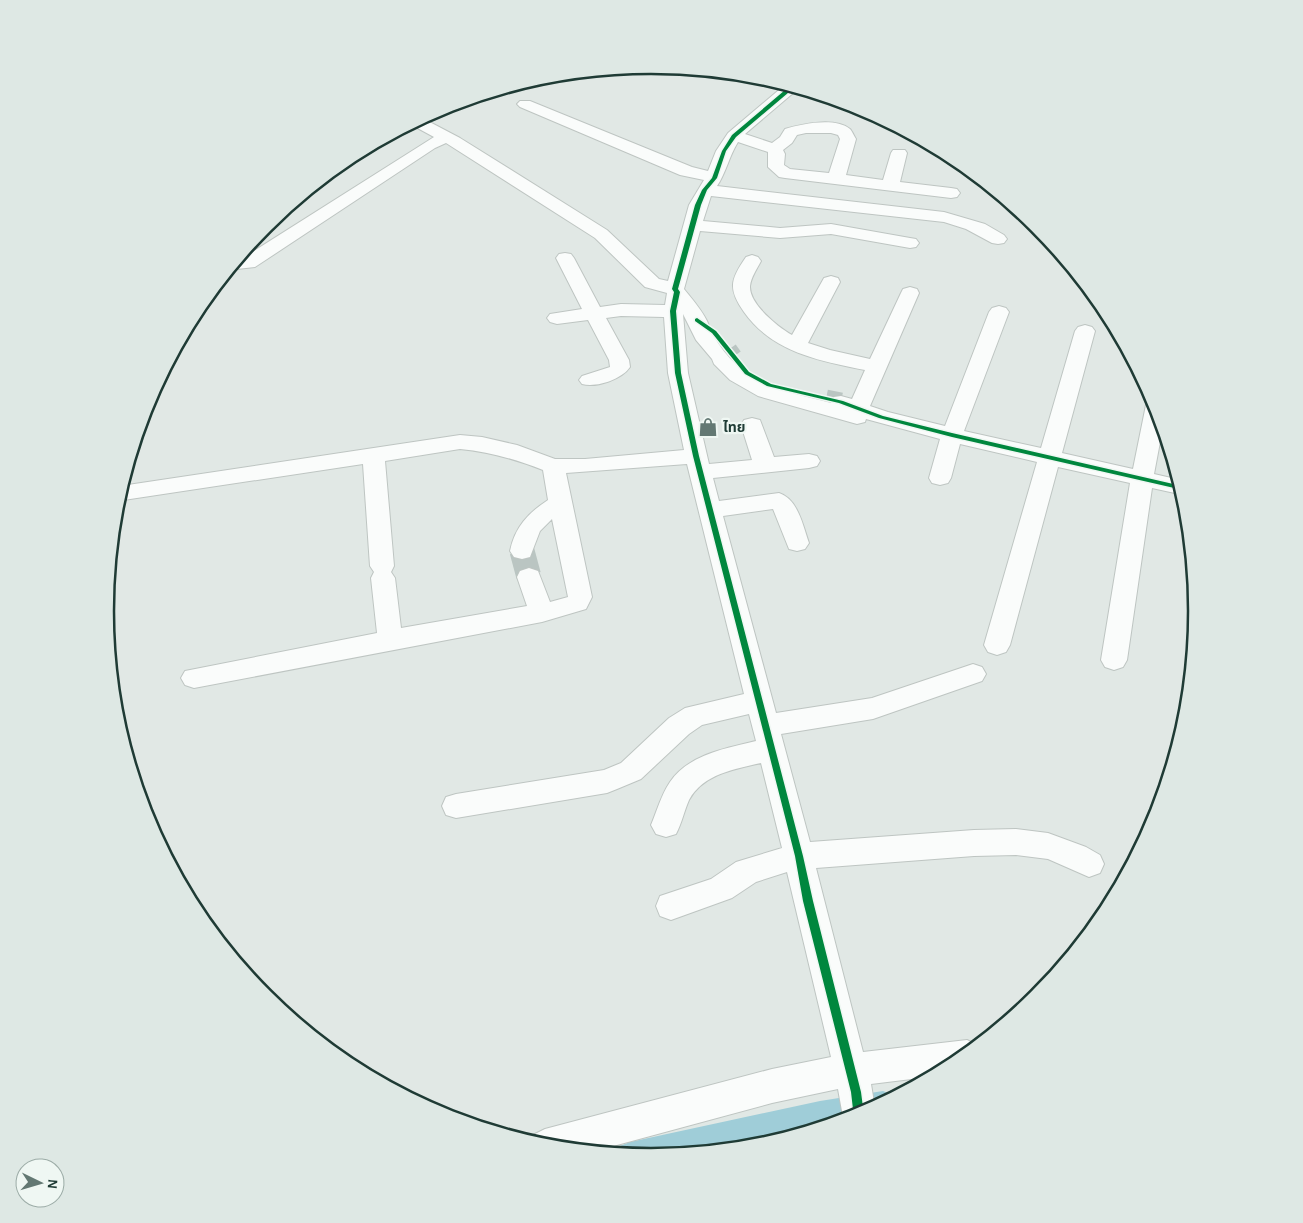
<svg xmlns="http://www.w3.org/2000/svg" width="1303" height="1223" font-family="'Alegreya Sans','Noto Sans Thai',sans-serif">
<rect width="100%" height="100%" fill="#e1e8e5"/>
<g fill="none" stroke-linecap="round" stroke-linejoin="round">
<path fill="#9fcdd8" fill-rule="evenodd" d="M 883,1091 L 893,1095 L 894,1099 L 860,1117 L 819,1129 L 714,1152 L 651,1158 L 616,1155 L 620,1146 L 630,1142 L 820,1101 Z"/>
<g stroke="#bac5c2" stroke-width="19" stroke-dasharray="19 10" stroke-linecap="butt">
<path d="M 728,350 L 733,357"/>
<path d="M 826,399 L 841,402"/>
</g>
<path stroke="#bac5c2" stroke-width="25" stroke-dasharray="25 12" stroke-linecap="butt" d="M 522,551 L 529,577"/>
<g stroke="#bec5c2" stroke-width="2">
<path id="minor" d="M 786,84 L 799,88 L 745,134 L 772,143 L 780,137 L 785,129 C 802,124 835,117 850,129 C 852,131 854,136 856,139 L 846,175 L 883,180 L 891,153 L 893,150 L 905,150 L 907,153 L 900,182 L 951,188 L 957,189 L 960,193 L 957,197 L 951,198 L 785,178 L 779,177 L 768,167 L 768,152 L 738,142 C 729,156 726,173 717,186 L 944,212 L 985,224 L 1004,235 L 1007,239 L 1004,243 L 998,244 L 992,243 L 966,229 L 944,222 L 711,196 L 703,221 L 780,228 L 831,224 L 910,238 L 916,239 L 919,243 L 916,247 L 910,248 L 831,234 L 780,238 L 700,231 L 684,289 C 692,299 701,309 707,321 C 709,325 710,331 713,335 C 740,383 781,390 831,403 L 834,397 L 841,396 L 852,399 L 865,370 C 820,361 772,352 744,312 C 728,289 730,280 746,257 L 752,255 L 758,257 L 761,261 C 757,269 751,277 750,286 C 749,304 778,327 792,335 L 824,278 L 831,276 L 838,278 L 840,282 L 808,343 L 830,350 L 870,359 L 901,293 L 903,289 L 910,287 L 917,289 L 919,293 L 870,406 L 888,412 L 945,426 L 989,312 L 992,308 L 999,306 L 1006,308 L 1009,312 L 964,431 L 1041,448 L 1075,331 L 1078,327 L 1085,325 L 1092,327 L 1095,331 L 1062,453 L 1133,469 L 1146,405 L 1150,400 L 1155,399 L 1163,426 L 1154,474 L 1180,480 L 1184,495 L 1152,488 L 1127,660 L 1123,667 L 1114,670 L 1105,667 L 1101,660 L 1130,483 L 1058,467 L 1010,645 L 1006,652 L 997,655 L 988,652 L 984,645 L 1037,462 L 960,444 L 951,478 L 948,483 L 940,485 L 932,483 L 929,478 L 940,439 L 866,419 L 865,422 L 857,424 L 758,396 L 730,380 L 714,364 L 712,359 L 696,340 L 683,314 L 688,373 L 709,464 L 752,460 L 741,425 L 744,420 L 752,418 L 760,420 L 774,457 L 809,454 L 817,456 L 820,461 L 817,466 L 809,468 L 713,478 L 719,501 L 779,493 C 798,499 803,526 809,543 L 805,549 L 797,551 L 789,549 L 773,509 L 723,516 L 776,713 L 872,698 L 973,664 L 982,667 L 986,674 L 982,681 L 873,719 L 781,734 L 810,842 L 974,830 L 1016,829 L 1048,833 L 1086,847 L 1100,855 L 1104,864 L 1100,873 L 1089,877 L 1048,859 L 1016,855 L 974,856 L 816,868 L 863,1052 L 967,1040 L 979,1046 L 955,1066 L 936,1076 L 871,1084 L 875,1109 L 860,1117 L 844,1122 L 838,1089 L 772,1103 L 591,1152 L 545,1147 L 529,1143 L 533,1135 L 545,1129 L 772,1069 L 831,1057 L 787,872 L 756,882 L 732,898 L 671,920 L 660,916 L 656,906 L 660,896 L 711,879 L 736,862 L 782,848 L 761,763 C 735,769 703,774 689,800 C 684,811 682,823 676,834 L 666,837 L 656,834 L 651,825 C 657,811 661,795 670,782 C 688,755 726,748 756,741 L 749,714 L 702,725 L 689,734 L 641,779 L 617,789 L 607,793 L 456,818 L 446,815 L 442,806 L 446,797 L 456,794 L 604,770 L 621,763 L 669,718 L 685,708 L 744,694 L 687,464 L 566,473 L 592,597 L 586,609 L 542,622 L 194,688 L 185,685 L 181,678 L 185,671 L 377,633 L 371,578 L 374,572 L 370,566 L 363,464 L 117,501 L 121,486 L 460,435 L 482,437 L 517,445 L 555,459 L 585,459 L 684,450 L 668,373 L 664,317 L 621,316 L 606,318 L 629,360 L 630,367 C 622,379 597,388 582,384 L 579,380 L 582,376 L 610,367 L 609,360 L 588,320 L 557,324 L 550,322 L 547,318 L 550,314 L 582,309 L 556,258 L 559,254 L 565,253 L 571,254 L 574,258 L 600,307 L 621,304 L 665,305 L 667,293 L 645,287 L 595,238 L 446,143 L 435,148 L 255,267 L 228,270 L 237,259 L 243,258 L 434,137 L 410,124 L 422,118 L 460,138 L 607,230 L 659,279 L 668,281 L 689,205 L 704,180 L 680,175 L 520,107 L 517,104 L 520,101 L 530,101 L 692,167 L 708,171 L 716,151 L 728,133 ZM 806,133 L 831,133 L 838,135 L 840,139 L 829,173 L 790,169 L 784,165 L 785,154 L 783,150 L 792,143 L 797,135 ZM 460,449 C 490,452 515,459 543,470 L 548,500 C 528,513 515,527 510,551 L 514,557 L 522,559 L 530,557 L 540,531 L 552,519 L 568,597 L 550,602 L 538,571 L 529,568 L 520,571 L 517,577 L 527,606 L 401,628 L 395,578 L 391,572 L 394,566 L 385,461 Z"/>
</g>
<use href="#minor" fill="#fafcfb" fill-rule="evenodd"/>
<g stroke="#eff7f3" stroke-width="3">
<g id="cycleway">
<path d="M 791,85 L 795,87 L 736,137 L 726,151 L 717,178 L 707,190 L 701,205 L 678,289 L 680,292 L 676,311 L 681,373 L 699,456 L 803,856 L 813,901 L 861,1092 L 864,1115 L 854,1118 L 851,1092 L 803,901 L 795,856 L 693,456 L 675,373 L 670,311 L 674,292 L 672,289 L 695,205 L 702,190 L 712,178 L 722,151 L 732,135 Z"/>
<path d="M 697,318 L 716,331 L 749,372 L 771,384 L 843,401 L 883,416 L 952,433 L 1182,486 L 1183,490 L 952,437 L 879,418 L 839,403 L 767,386 L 745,374 L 712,333 L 695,321 L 695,319 Z"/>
</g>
</g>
<use href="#cycleway" fill="#00873e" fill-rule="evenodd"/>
</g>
<defs>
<g id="shop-bare" transform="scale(1.5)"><path d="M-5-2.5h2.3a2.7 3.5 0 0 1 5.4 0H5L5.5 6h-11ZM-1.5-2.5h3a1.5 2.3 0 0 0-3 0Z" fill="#637873" stroke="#eff7f3" stroke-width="2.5" paint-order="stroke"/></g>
</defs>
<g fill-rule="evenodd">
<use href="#shop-bare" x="708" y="427"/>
</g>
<g text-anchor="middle" stroke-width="4.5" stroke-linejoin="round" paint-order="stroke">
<g font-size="14" font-weight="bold" fill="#1f3b35" stroke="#eff7f3" text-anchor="start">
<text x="723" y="432">ไทย</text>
</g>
</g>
<path d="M0 0H1303V1223H0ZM114 611a537 537 0 1 1 1074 0a537 537 0 1 1-1074 0Z" fill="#dee8e4" fill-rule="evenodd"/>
<path fill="none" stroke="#1f3b35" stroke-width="2.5" d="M114 611a537 537 0 1 1 1074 0a537 537 0 1 1-1074 0Z"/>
<g transform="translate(40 1183) rotate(95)"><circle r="24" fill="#eff7f3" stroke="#9caca7"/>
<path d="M0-4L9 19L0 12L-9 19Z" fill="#637873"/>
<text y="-8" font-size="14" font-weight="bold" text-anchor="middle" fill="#1f3b35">N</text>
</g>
</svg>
